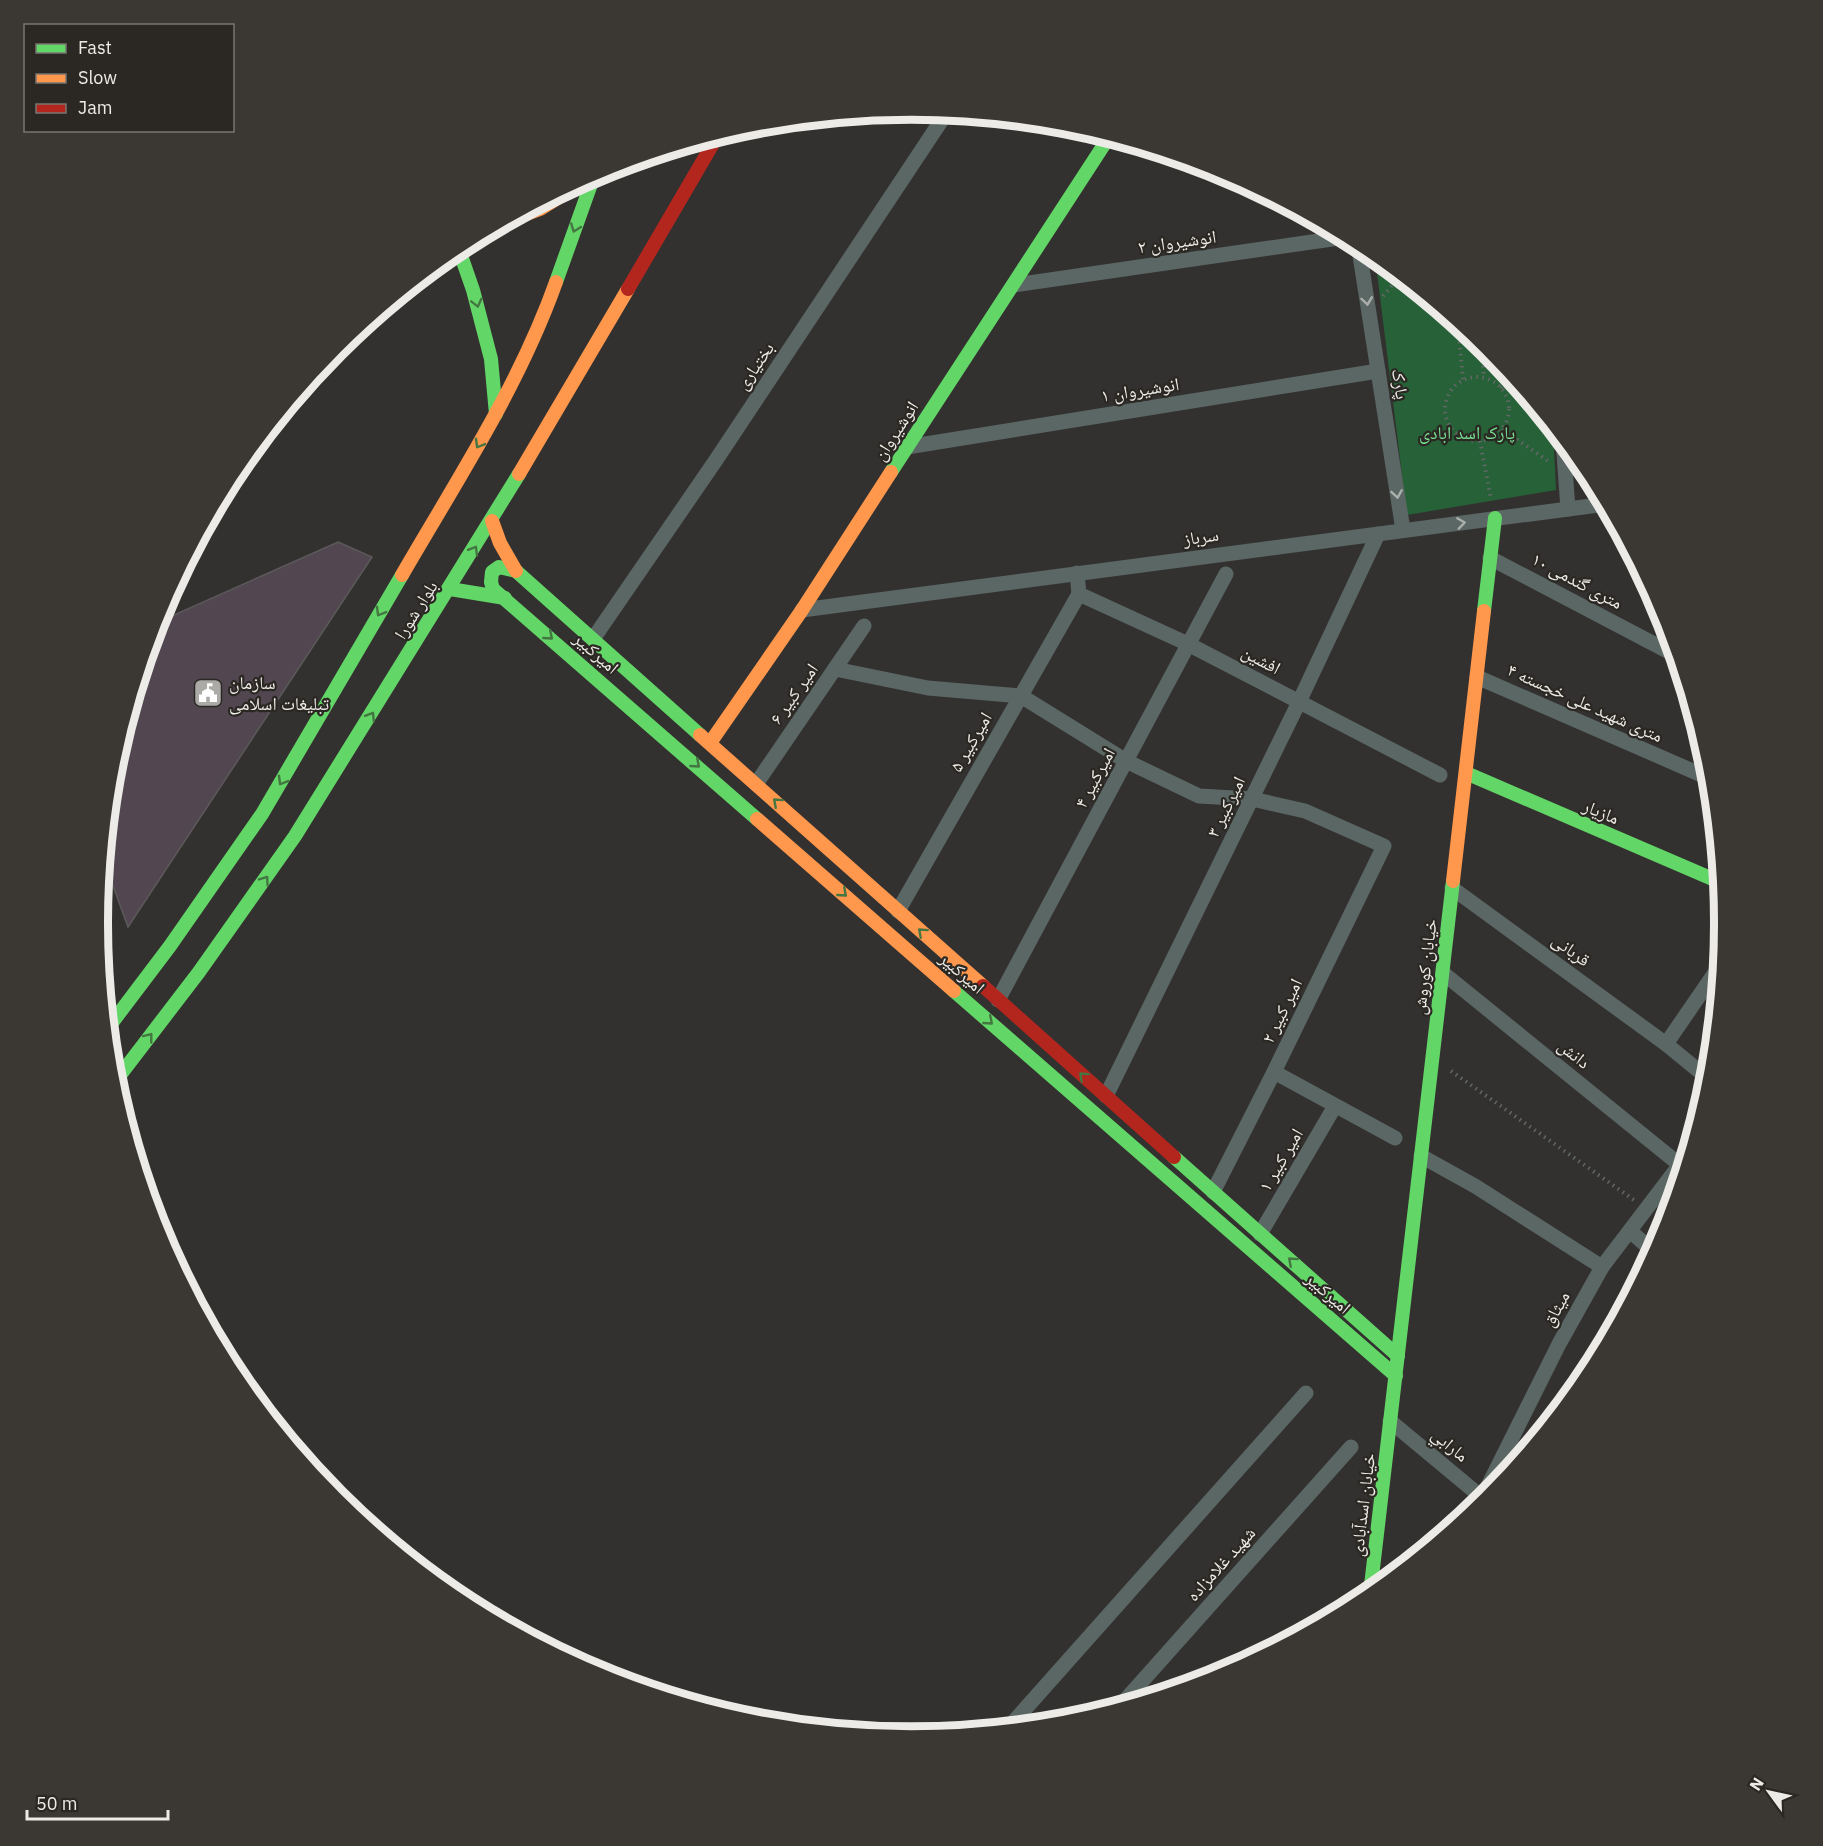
<svg xmlns="http://www.w3.org/2000/svg" width="1823" height="1846" font-family="'IBM Plex Sans','Noto Naskh Arabic',sans-serif">
<rect width="100%" height="100%" fill="#33312f"/>
<path fill="#266138" d="M 1375,256 L 1487,348 L 1553,427 L 1556,490 L 1407,515 Z"/>
<path fill="#524751" stroke="#5b5959" stroke-width="1.5" d="M 338,542 L 372,557 L 128,927 L 104,861 L 113,764 L 156,623 Z"/>
<g fill="none" stroke-linecap="round" stroke-linejoin="round">
<g stroke="#616865" stroke-width="4" stroke-dasharray="1.5 4.5" stroke-linecap="butt">
<path d="M 1383,296 L 1400,276"/>
<path d="M 1458,324 L 1463,380"/>
<path d="M 1481,342 L 1484,378"/>
<circle cx="1477" cy="409" r="32"/>
<path d="M 1501,388 L 1510,376"/>
<path d="M 1502,429 L 1548,461"/>
<path d="M 1480,441 L 1491,499"/>
<path d="M 1451,1071 L 1634,1200"/>
</g>
<g stroke="#5a6765" stroke-width="15">
<path d="M 1358,243 L 1403,530"/>
<path d="M 1014,285 L 1346,237"/>
<path d="M 1563,441 L 1568,509"/>
<path d="M 907,447 L 1378,371"/>
<path d="M 1490,558 L 1677,656"/>
<path d="M 1077,573 L 1079,594 L 1188,644 L 1440,775"/>
<path d="M 802,610 L 1606,504"/>
<path d="M 593,639 L 716,460 L 947,112"/>
<path d="M 835,669 L 928,688 L 1021,696 L 1126,761 L 1199,796 L 1252,799 L 1305,811 L 1384,846 L 1274,1072 L 1213,1192"/>
<path d="M 1477,677 L 1711,779"/>
<path d="M 756,784 L 864,626"/>
<path d="M 1452,888 L 1666,1044 L 1721,964"/>
<path d="M 898,911 L 1079,594"/>
<path d="M 1443,973 L 1680,1165"/>
<path d="M 998,1000 L 1226,574"/>
<path d="M 1666,1044 L 1710,1080"/>
<path d="M 1274,1072 L 1395,1138"/>
<path d="M 1106,1096 L 1299,702 L 1378,534"/>
<path d="M 1421,1156 L 1475,1186 L 1602,1267"/>
<path d="M 1630,1231 L 1654,1252"/>
<path d="M 1260,1234 L 1335,1106"/>
<path d="M 1390,1421 L 1485,1500"/>
<path d="M 1482,1498 L 1559,1344 L 1602,1267 L 1688,1154"/>
<path d="M 1120,1706 L 1351,1447"/>
<path d="M 1009,1727 L 1306,1393"/>
</g>
<g stroke="#63d668" stroke-width="14">
<path d="M 458,247 L 473,290 L 491,359 L 496,414"/>
<path d="M 556,282 L 595,173"/>
<path d="M 891,472 L 1109,137"/>
<path d="M 450,589 L 505,598"/>
<path d="M 1484,611 L 1495,518"/>
<path d="M 700,735 L 516,571 L 499,567 L 492,572 L 491,582 L 493,589 L 757,819"/>
<path d="M 1466,773 L 1722,883"/>
<path d="M 954,991 L 1396,1376"/>
<path d="M 108,1028 L 170,946 L 262,814 L 402,575"/>
<path d="M 114,1083 L 199,972 L 295,836 L 519,474"/>
<path d="M 1174,1157 L 1398,1356"/>
<path d="M 1370,1594 L 1453,881"/>
</g>
<g stroke="#ff974d" stroke-width="14">
<path d="M 502,223 L 540,209 L 593,176"/>
<path d="M 519,474 L 628,289"/>
<path d="M 492,521 L 500,543 L 516,571"/>
<path d="M 402,575 C 457,480 519,386 556,282"/>
<path d="M 700,735 L 983,986"/>
<path d="M 710,743 L 802,610 L 891,472"/>
<path d="M 757,819 L 954,991"/>
<path d="M 1453,881 L 1484,611"/>
</g>
<g stroke="#b3261e" stroke-width="14">
<path d="M 628,289 L 718,135"/>
<path d="M 983,986 L 1174,1157"/>
</g>
</g>
<defs><path id="oneway-chevron" d="M-2-3.5L2.5 0L-2 3.5" fill="none" stroke-width="1.6" stroke-linecap="round" stroke-linejoin="round" transform="scale(1.5)"/></defs>
<g stroke="#447642">
<use href="#oneway-chevron" transform="translate(575 228) rotate(110)"/>
<use href="#oneway-chevron" transform="translate(477 303) rotate(76)"/>
<use href="#oneway-chevron" transform="translate(479 444) rotate(120)"/>
<use href="#oneway-chevron" transform="translate(474 550) rotate(-59)"/>
<use href="#oneway-chevron" transform="translate(380 612) rotate(120)"/>
<use href="#oneway-chevron" transform="translate(549 636) rotate(41)"/>
<use href="#oneway-chevron" transform="translate(371 716) rotate(-58)"/>
<use href="#oneway-chevron" transform="translate(696 764) rotate(41)"/>
<use href="#oneway-chevron" transform="translate(282 781) rotate(120)"/>
<use href="#oneway-chevron" transform="translate(777 802) rotate(-138)"/>
<use href="#oneway-chevron" transform="translate(265 880) rotate(-55)"/>
<use href="#oneway-chevron" transform="translate(843 893) rotate(41)"/>
<use href="#oneway-chevron" transform="translate(922 932) rotate(-138)"/>
<use href="#oneway-chevron" transform="translate(989 1021) rotate(41)"/>
<use href="#oneway-chevron" transform="translate(149 1037) rotate(-52)"/>
<use href="#oneway-chevron" transform="translate(1083 1076) rotate(-138)"/>
<use href="#oneway-chevron" transform="translate(1292 1261) rotate(-138)"/>
</g>
<g stroke="#abb0ac">
<use href="#oneway-chevron" transform="translate(1367 301) rotate(82)"/>
<use href="#oneway-chevron" transform="translate(1397 494) rotate(81)"/>
<use href="#oneway-chevron" transform="translate(1461 523) rotate(-8)"/>
</g>
<defs>
<g id="civic-square" transform="scale(1.5)"><rect x="-9" y="-9" width="18" height="18" rx="4" fill="#acaaa7" stroke="#2b2823"/><path d="M-.6-6.5H3V-4.5H.6V-3L4-1V1h2V6H-6V1h2V-1L-.6-3ZM-1.2 2.5V6h2.4V2.5Z" fill="#fff"/></g>
</defs>
<g fill-rule="evenodd">
<use href="#civic-square" x="208" y="693"/>
</g>
<g text-anchor="middle" stroke-width="4.5" stroke-linejoin="round" paint-order="stroke">
<g font-size="18" fill="#edebe7" stroke="#2b2823">
<text transform="translate(1177 242) rotate(-8)" y="6">انوشیروان ۲</text>
<text transform="translate(755 366) rotate(-56)" y="6">بختیاری</text>
<text transform="translate(1400 384) rotate(81)" y="6">پارک</text>
<text transform="translate(1140 390) rotate(-9)" y="6">انوشیروان ۱</text>
<text transform="translate(896 431) rotate(-57)" y="6">انوشیروان</text>
<text transform="translate(1201 537) rotate(-8)" y="6">سرباز</text>
<text transform="translate(1577 581) rotate(28)" y="6">۱۰ متری گندمی</text>
<text transform="translate(416 610) rotate(-58)" y="6">بلوار شورا</text>
<text transform="translate(596 653) rotate(41)" y="6">امیرکبیر</text>
<text transform="translate(1261 660) rotate(28)" y="6">افشین</text>
<text transform="translate(794 694) rotate(-55)" y="6">امیر کبیر ۶</text>
<text transform="translate(1585 703) rotate(24)" y="6">۴ متری شهید علی خجسته</text>
<text transform="translate(971 742) rotate(-60)" y="6">امیرکبیر ۵</text>
<text transform="translate(1095 778) rotate(-62)" y="6">امیرکبیر ۴</text>
<text transform="translate(1226 807) rotate(-64)" y="6">امیرکبیر ۳</text>
<text transform="translate(1601 812) rotate(23)" y="6">مازیار</text>
<text transform="translate(1571 950) rotate(36)" y="6">قربانی</text>
<text transform="translate(1425 967) rotate(-83)" y="6">خیابان کوروش</text>
<text transform="translate(962 973) rotate(41)" y="6">امیرکبیر</text>
<text transform="translate(1282 1011) rotate(-64)" y="6">امیر کبیر ۲</text>
<text transform="translate(1574 1054) rotate(39)" y="6">دانش</text>
<text transform="translate(1281 1160) rotate(-60)" y="6">امیر کبیر ۱</text>
<text transform="translate(1328 1293) rotate(41)" y="6">امیرکبیر</text>
<text transform="translate(1556 1309) rotate(-61)" y="6">میثاق</text>
<text transform="translate(1450 1445) rotate(40)" y="6">مارابي</text>
<text transform="translate(1363 1505) rotate(-83)" y="6">خیابان اسدآبادی</text>
<text transform="translate(1221 1564) rotate(-48)" y="6">شهید غلامزاده</text>
</g>
<g font-size="18" fill="#78e193" stroke="#2b2823">
<text x="1467" y="439">پارک اسد ابادی</text>
</g>
<g font-size="18" fill="#edebe7" stroke="#2b2823" text-anchor="start">
<text x="229" y="689">سازمان<tspan x="229" dy="21">تبلیغات اسلامی</tspan></text>
</g>
</g>
<path d="M0 0H1823V1846H0ZM108 923a803 803 0 1 1 1606 0a803 803 0 1 1-1606 0Z" fill="#3b3833" fill-rule="evenodd"/>
<path fill="none" stroke="#edebe7" stroke-width="8" d="M108 923a803 803 0 1 1 1606 0a803 803 0 1 1-1606 0Z"/>
<rect x="24" y="24" width="210" height="108" fill="#2b2823" stroke="#797671" stroke-width="1.5"/>
<rect x="36" y="44" width="30" height="9" fill="#63d668" stroke="#797671" stroke-width="1.5"/>
<text x="78" y="54" font-size="18" fill="#edebe7">Fast</text>
<rect x="36" y="74" width="30" height="9" fill="#ff974d" stroke="#797671" stroke-width="1.5"/>
<text x="78" y="84" font-size="18" fill="#edebe7">Slow</text>
<rect x="36" y="104" width="30" height="9" fill="#b3261e" stroke="#797671" stroke-width="1.5"/>
<text x="78" y="114" font-size="18" fill="#edebe7">Jam</text>
<g transform="translate(1769 1792) rotate(303)" stroke="#2b2823" stroke-width="4.5" paint-order="stroke">
<path d="M0-4.5L10 22L0 15L-10 22Z" fill="#edebe7"/>
<text y="-9" font-size="16" font-weight="bold" text-anchor="middle" fill="#edebe7">N</text>
</g>
<path d="M27 1810v9h141v-9" fill="none" stroke="#edebe7" stroke-width="3"/>
<text x="36" y="1810" font-size="18" fill="#edebe7" stroke="#2b2823" stroke-width="4.5" paint-order="stroke">50 m</text>
</svg>
